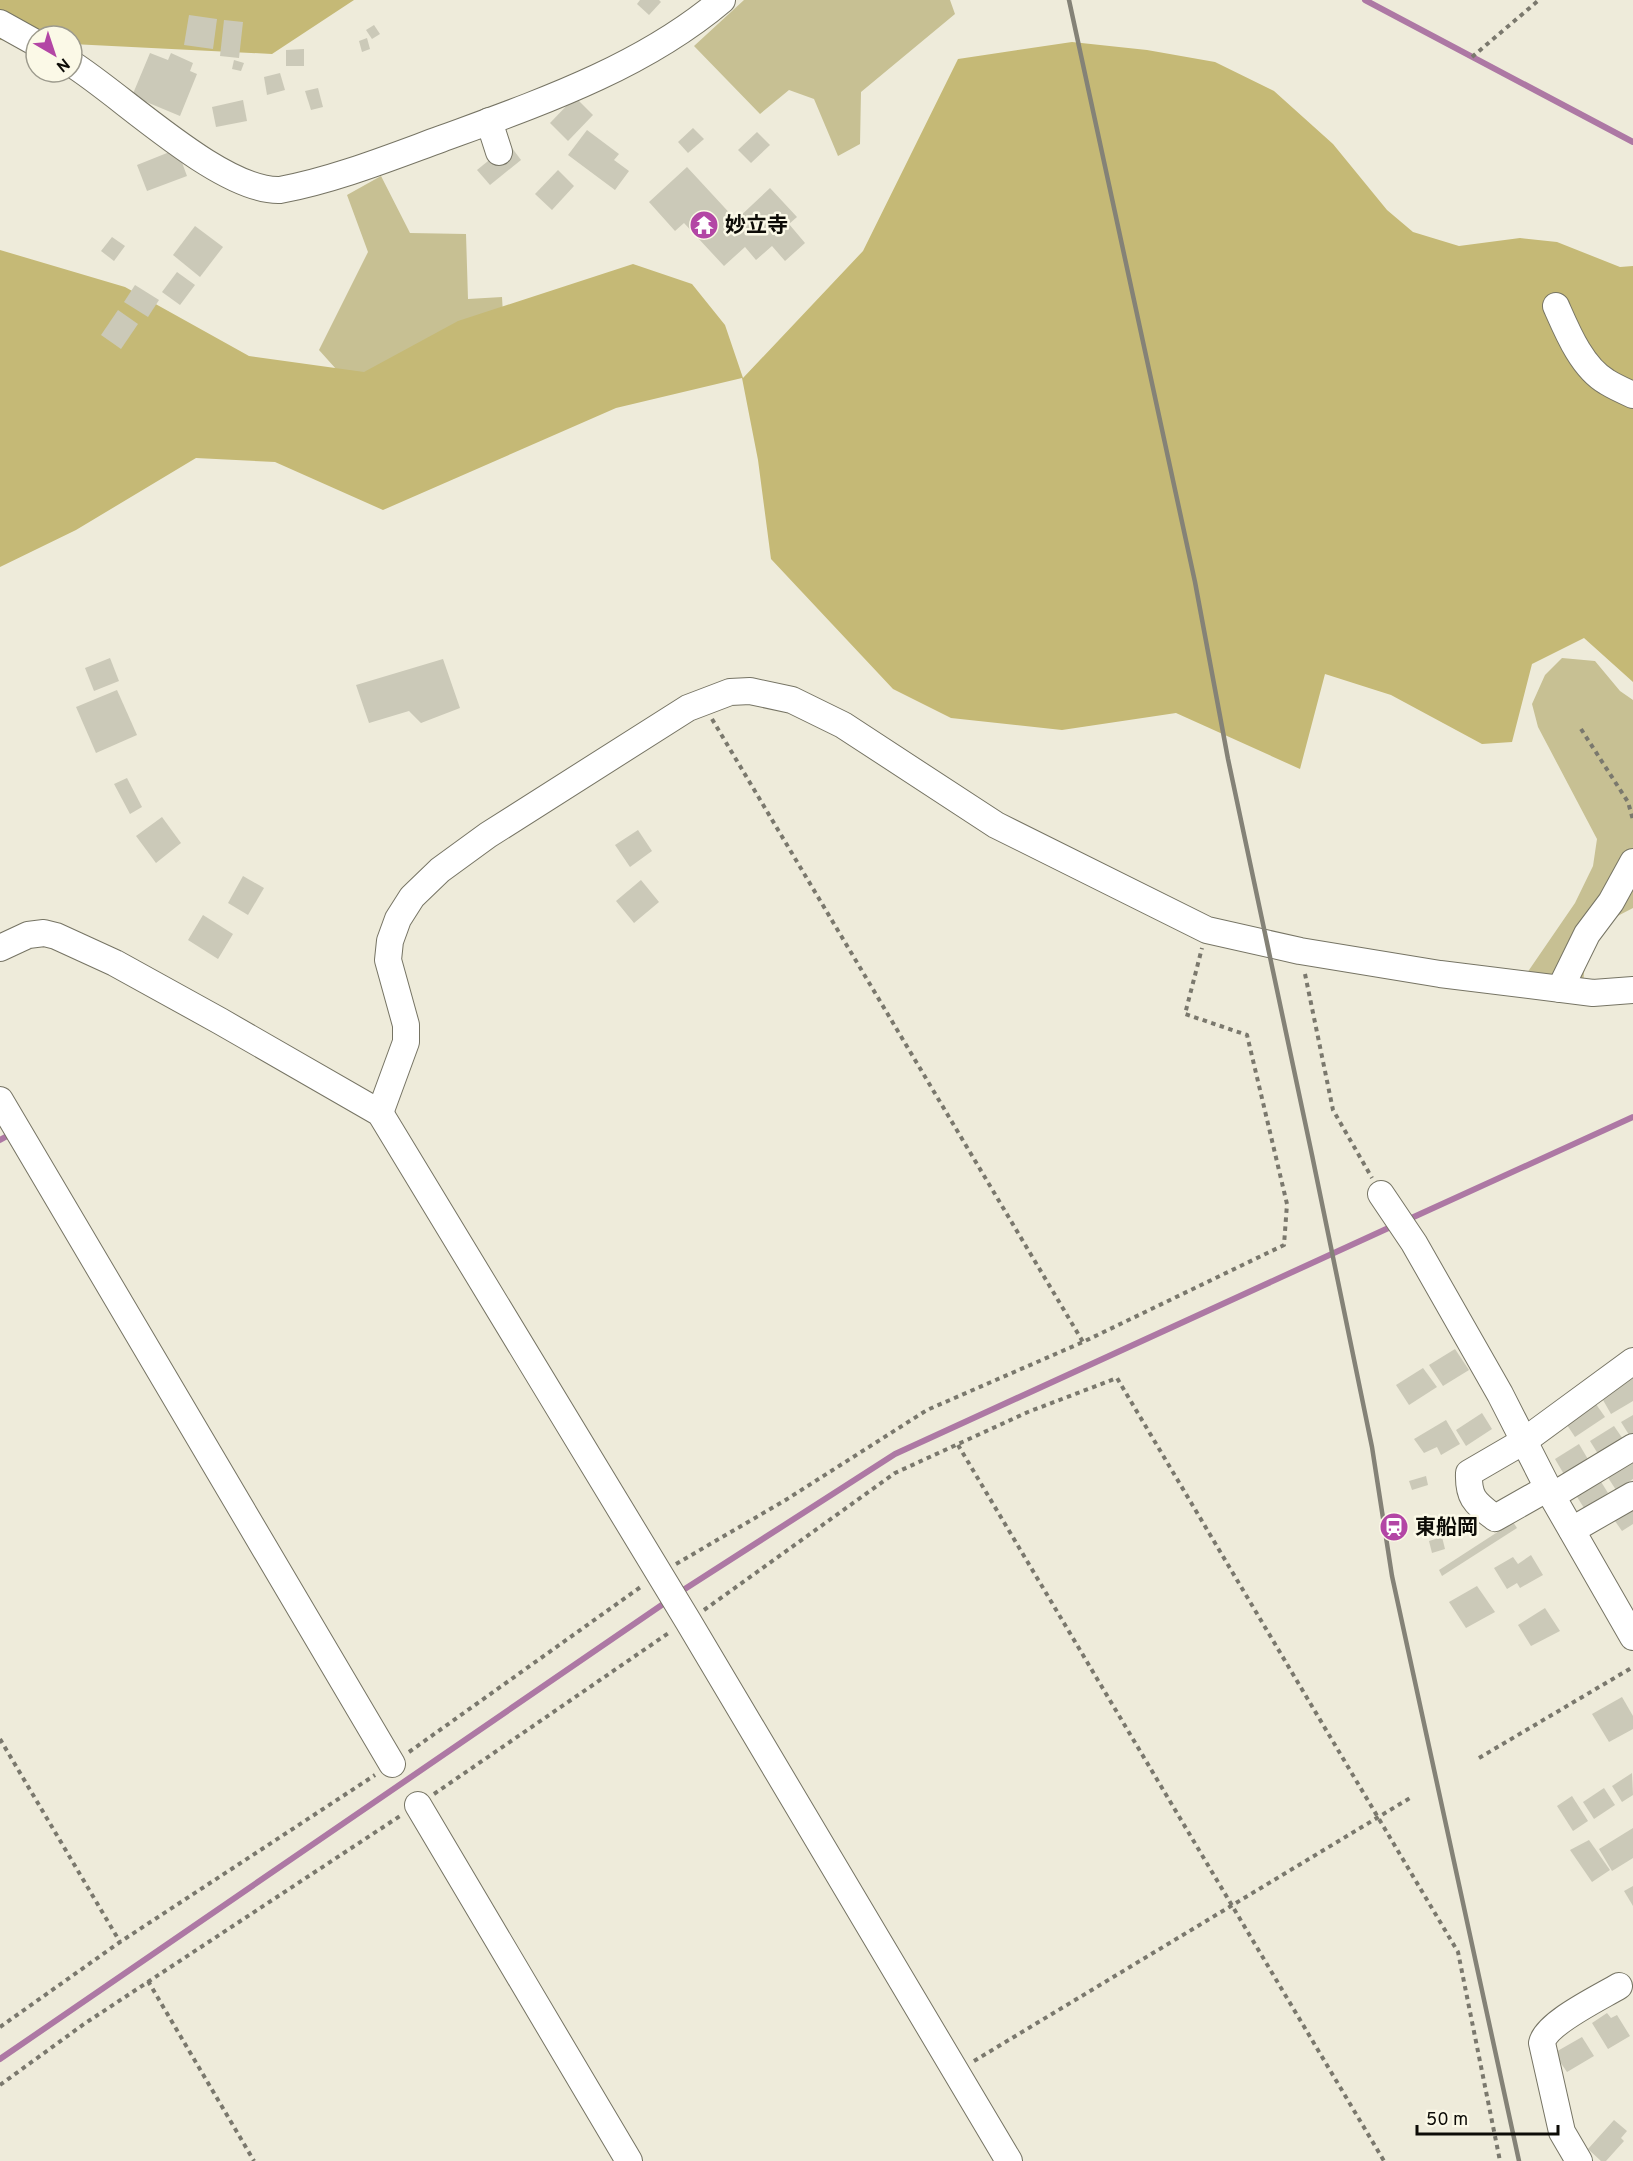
<svg xmlns="http://www.w3.org/2000/svg" width="1633" height="2161" font-family="Overpass,'Noto Sans JP',sans-serif">
<rect width="100%" height="100%" fill="#eeebda"/>
<g fill="#c7c093">
<path d="M 744,0 L 950,0 L 955,14 L 861,92 L 860,144 L 838,156 L 814,99 L 789,90 L 760,114 L 694,46 Z"/>
<path d="M 381,176 L 410,233 L 466,234 L 468,299 L 502,297 L 508,401 L 345,379 L 319,350 L 368,252 L 347,195 Z"/>
<path d="M 1562,658 L 1595,661 L 1620,691 L 1633,700 L 1633,908 L 1600,925 L 1584,972 L 1583,989 L 1527,973 L 1575,903 L 1593,866 L 1597,839 L 1538,727 L 1532,704 L 1545,675 Z"/>
</g>
<g fill="#c5b976">
<path d="M 0,0 L 354,0 L 272,54 L 72,44 L 72,36 L 36,36 L 36,42 L 0,40 Z"/>
<path d="M 1072,42 L 1147,50 L 1215,62 L 1274,91 L 1333,144 L 1387,210 L 1413,232 L 1459,246 L 1520,238 L 1557,242 L 1620,267 L 1633,266 L 1633,682 L 1584,638 L 1532,664 L 1512,742 L 1482,744 L 1391,695 L 1325,674 L 1300,769 L 1176,713 L 1062,730 L 951,718 L 893,689 L 771,559 L 758,460 L 742,378 L 616,408 L 383,510 L 275,462 L 196,458 L 76,530 L 0,567 L 0,250 L 125,287 L 249,356 L 364,372 L 458,321 L 633,264 L 692,284 L 725,325 L 743,378 L 863,251 L 958,59 Z"/>
</g>
<g fill="none" stroke-linecap="round" stroke-linejoin="round">
<g stroke="#ad78a4" stroke-width="6">
<path d="M 1365,0 L 1633,142"/>
<path d="M 0,1140 L 9,1135"/>
<path d="M 1407,1220 L 1633,1117"/>
<path d="M 677,1594 L 895,1454 L 1395,1225"/>
<path d="M 0,2059 L 669,1600"/>
</g>
</g>
<g fill="#cbc9b8">
<path d="M 640,0 L 659,0 L 661,2 L 649,15 L 637,4 Z"/>
<path d="M 189,15 L 217,19 L 213,49 L 184,45 Z"/>
<path d="M 224,20 L 243,22 L 239,58 L 220,56 Z"/>
<path d="M 374,25 L 380,34 L 372,39 L 366,30 Z"/>
<path d="M 367,38 L 370,49 L 362,52 L 359,41 Z"/>
<path d="M 304,49 L 304,66 L 286,66 L 286,50 Z"/>
<path d="M 150,53 L 168,60 L 171,53 L 193,63 L 190,71 L 197,74 L 180,116 L 132,96 Z"/>
<path d="M 234,60 L 244,63 L 241,71 L 232,69 Z"/>
<path d="M 280,73 L 285,90 L 267,95 L 264,77 Z"/>
<path d="M 318,88 L 323,107 L 311,110 L 305,91 Z"/>
<path d="M 575,97 L 593,115 L 568,141 L 550,123 Z"/>
<path d="M 243,100 L 247,121 L 216,127 L 212,107 Z"/>
<path d="M 693,128 L 704,139 L 688,153 L 678,142 Z"/>
<path d="M 587,130 L 619,154 L 614,160 L 629,171 L 615,190 L 568,155 Z"/>
<path d="M 757,132 L 770,145 L 751,163 L 738,150 Z"/>
<path d="M 509,144 L 521,160 L 490,185 L 477,170 Z"/>
<path d="M 177,149 L 187,176 L 147,191 L 137,165 Z"/>
<path d="M 687,167 L 736,220 L 770,188 L 797,217 L 789,224 L 805,243 L 785,261 L 772,246 L 756,260 L 745,247 L 724,266 L 684,223 L 675,231 L 649,202 Z"/>
<path d="M 558,170 L 574,186 L 552,210 L 535,194 Z"/>
<path d="M 195,226 L 223,247 L 200,277 L 173,255 Z"/>
<path d="M 112,237 L 125,246 L 114,261 L 101,251 Z"/>
<path d="M 177,272 L 195,285 L 180,305 L 162,292 Z"/>
<path d="M 135,285 L 159,300 L 148,317 L 124,302 Z"/>
<path d="M 118,310 L 138,324 L 121,349 L 101,335 Z"/>
<path d="M 110,658 L 119,681 L 94,691 L 85,668 Z"/>
<path d="M 443,659 L 460,708 L 421,723 L 409,711 L 369,723 L 356,685 Z"/>
<path d="M 117,690 L 137,735 L 96,753 L 76,707 Z"/>
<path d="M 127,778 L 142,807 L 130,814 L 114,784 Z"/>
<path d="M 162,817 L 181,843 L 156,863 L 136,836 Z"/>
<path d="M 638,830 L 652,851 L 630,867 L 615,845 Z"/>
<path d="M 243,876 L 264,888 L 248,915 L 228,903 Z"/>
<path d="M 641,880 L 659,902 L 634,923 L 616,901 Z"/>
<path d="M 203,915 L 233,934 L 218,959 L 188,940 Z"/>
<path d="M 1455,1349 L 1469,1370 L 1443,1386 L 1429,1365 Z"/>
<path d="M 1423,1368 L 1437,1387 L 1409,1405 L 1396,1385 Z"/>
<path d="M 1633,1372 L 1633,1401 L 1611,1414 L 1599,1393 Z"/>
<path d="M 1591,1397 L 1605,1417 L 1575,1437 L 1561,1416 Z"/>
<path d="M 1482,1413 L 1492,1429 L 1466,1446 L 1456,1430 Z"/>
<path d="M 1633,1415 L 1633,1437 L 1631,1438 L 1621,1422 Z"/>
<path d="M 1446,1420 L 1460,1444 L 1441,1455 L 1437,1447 L 1424,1453 L 1414,1439 Z"/>
<path d="M 1614,1426 L 1625,1442 L 1600,1457 L 1590,1441 Z"/>
<path d="M 1579,1444 L 1589,1461 L 1565,1476 L 1555,1459 Z"/>
<path d="M 1630,1458 L 1633,1463 L 1633,1479 L 1616,1490 L 1605,1473 Z"/>
<path d="M 1426,1476 L 1428,1485 L 1412,1490 L 1409,1481 Z"/>
<path d="M 1598,1477 L 1608,1493 L 1584,1508 L 1574,1492 Z"/>
<path d="M 1633,1498 L 1633,1524 L 1622,1531 L 1610,1514 Z"/>
<path d="M 1513,1522 L 1517,1528 L 1442,1576 L 1439,1570 Z"/>
<path d="M 1442,1537 L 1445,1549 L 1432,1553 L 1429,1541 Z"/>
<path d="M 1531,1555 L 1543,1575 L 1520,1588 L 1517,1583 L 1507,1589 L 1494,1568 L 1513,1557 L 1518,1564 Z"/>
<path d="M 1477,1586 L 1495,1612 L 1466,1628 L 1449,1602 Z"/>
<path d="M 1545,1608 L 1560,1631 L 1531,1646 L 1518,1625 Z"/>
<path d="M 1622,1697 L 1633,1716 L 1633,1729 L 1609,1742 L 1592,1714 Z"/>
<path d="M 1632,1773 L 1633,1795 L 1622,1802 L 1612,1786 Z"/>
<path d="M 1604,1788 L 1615,1805 L 1594,1819 L 1583,1802 Z"/>
<path d="M 1572,1796 L 1588,1821 L 1573,1831 L 1557,1806 Z"/>
<path d="M 1633,1828 L 1633,1858 L 1612,1871 L 1599,1849 Z"/>
<path d="M 1589,1840 L 1610,1870 L 1592,1882 L 1570,1850 Z"/>
<path d="M 1633,1886 L 1633,1906 L 1624,1891 Z"/>
<path d="M 1607,2013 L 1611,2018 L 1617,2015 L 1630,2036 L 1608,2049 L 1592,2023 Z"/>
<path d="M 1582,2037 L 1594,2056 L 1567,2072 L 1554,2053 Z"/>
<path d="M 1614,2120 L 1627,2131 L 1621,2138 L 1624,2141 L 1606,2161 L 1601,2161 L 1588,2149 Z"/>
</g>
<g fill="none" stroke-linecap="round" stroke-linejoin="round">
<g stroke="#767464" stroke-width="28">
<g id="minor">
<path d="M 0,23 L 36,43"/>
<path d="M 72,64 C 123,96 221,192 280,190 C 334,180 389,158 441,139 C 539,103 642,68 722,0"/>
<path d="M 489,121 L 499,152"/>
<path d="M 1556,306 C 1567,331 1582,368 1607,382 C 1615,387 1624,391 1633,395"/>
<path d="M 0,948 L 28,935 L 44,933 L 56,936 L 115,963 L 220,1021 L 380,1113 L 688,1621 L 1009,2161"/>
<path d="M 1560,989 L 1587,934 L 1611,902 L 1633,862"/>
<path d="M 0,1100 L 392,1764"/>
<path d="M 380,1113 L 406,1042 L 406,1025 L 388,960 L 390,941 L 398,919 L 412,897 L 440,870 L 488,835 L 688,708 L 730,692 L 750,691 L 792,700 L 843,725 L 996,825 L 1207,930 L 1300,951 L 1440,974 L 1593,993 L 1633,990"/>
<path d="M 1381,1194 L 1414,1243 L 1500,1394 L 1552,1496 L 1633,1637"/>
<path d="M 1548,1488 L 1495,1518 C 1476,1503 1468,1499 1469,1473 L 1524,1441 L 1633,1361"/>
<path d="M 1552,1496 L 1633,1447"/>
<path d="M 1572,1530 L 1633,1495"/>
<path d="M 418,1805 L 629,2161"/>
<path d="M 1579,2161 L 1562,2132 L 1542,2043 C 1546,2023 1601,1997 1619,1986"/>
</g>
</g>
<g stroke="#7a786d" stroke-width="4" stroke-dasharray="4.5 4.5" stroke-linecap="butt">
<path d="M 1472,57 L 1539,0"/>
<path d="M 712,719 L 1083,1342"/>
<path d="M 1581,729 L 1628,802 L 1633,820"/>
<path d="M 1305,974 L 1333,1110 L 1372,1178"/>
<path d="M 958,1445 L 1384,2161"/>
<path d="M 676,1564 L 784,1501 L 927,1410 L 1083,1342 L 1284,1245 L 1287,1204 L 1247,1035 L 1185,1014 L 1202,948"/>
<path d="M 704,1610 L 895,1473 L 1028,1412 L 1117,1378 L 1458,1952 L 1500,2161"/>
<path d="M 0,1739 L 120,1942"/>
<path d="M 409,1752 L 642,1586"/>
<path d="M 1479,1758 L 1633,1667"/>
<path d="M 434,1794 L 670,1632"/>
<path d="M 148,1981 L 254,2161"/>
<path d="M 0,2027 L 120,1942 L 375,1775"/>
<path d="M 974,2061 L 1410,1798"/>
<path d="M 0,2085 L 84,2024 L 400,1816"/>
</g>
<use href="#minor" stroke="#fff" stroke-width="26"/>
<path stroke="#848277" stroke-width="4.5" d="M 1069,0 L 1195,582 L 1228,759 L 1312,1155 L 1372,1447 L 1392,1576 L 1519,2161"/>
</g>
<defs>
<g id="temple-disc" transform="scale(1.5)"><circle r="9.5" fill="#b346a5" stroke="#fbf9e7"/><path d="M0-6L5-2H3V0L6.5 2.5H4V6H1.5V3h-3V6H-4V2.5H-6.5L-3 0V-2H-5Z" fill="#fff"/></g>
<g id="station-disc" transform="scale(1.5)"><circle r="9.5" fill="#b346a5" stroke="#fbf9e7"/><path d="M-3-6H3Q5-6 5-4V2Q5 4 3 4L4.5 6H3L1.5 4h-3L-3 6H-4.5L-3 4Q-5 4-5 2V-4Q-5-6-3-6ZM-3.5-4v3h7v-3ZM-3.5 1v1.5H-2V1ZM2 1v1.5H3.5V1Z" fill="#fff"/></g>
</defs>
<g fill-rule="evenodd">
<use href="#temple-disc" x="704" y="225"/>
<use href="#station-disc" x="1394" y="1527"/>
</g>
<g text-anchor="middle" stroke-width="5" stroke-linejoin="round" paint-order="stroke">
<g font-size="21" font-weight="bold" fill="#0d0c07" stroke="#fbf9e7" text-anchor="start">
<text x="725" y="232">妙立寺</text>
<text x="1415" y="1534">東船岡</text>
</g>
</g>
<g transform="translate(54 54) rotate(141)"><circle r="28" fill="#fbf9e7" stroke="#9c9a8d" stroke-width="1.5"/>
<path d="M0-4.5L10 22L0 15L-10 22Z" fill="#b346a5"/>
<text y="-9" font-size="16" font-weight="bold" text-anchor="middle" fill="#0d0c07">N</text>
</g>
<path d="M1417 2125v9h141v-9" fill="none" stroke="#0d0c07" stroke-width="3"/>
<text x="1426" y="2125" font-size="18" fill="#0d0c07" stroke="#fbf9e7" stroke-width="4.5" paint-order="stroke">50 m</text>
</svg>
